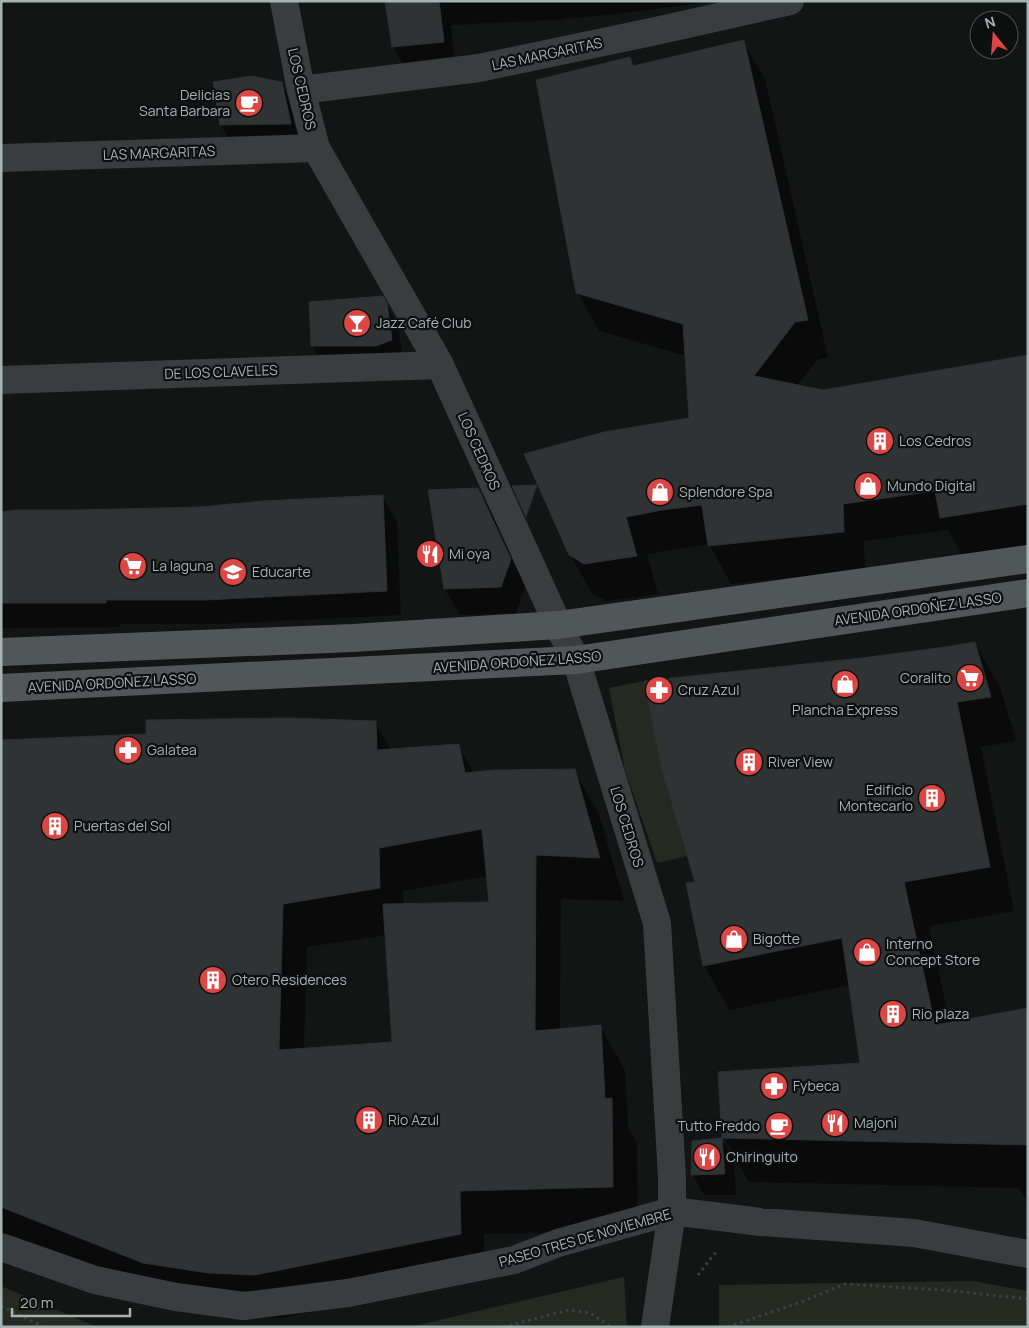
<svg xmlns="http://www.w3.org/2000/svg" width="1029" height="1328" font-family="Manrope,sans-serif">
<rect width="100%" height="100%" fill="#131414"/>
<g fill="#252922">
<path d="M 644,681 L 661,767 L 687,856 L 657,863 L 625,770 L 609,688 Z"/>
<path d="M 624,1277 L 627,1327 L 409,1327 Z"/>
<path d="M 973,1281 L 1028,1291 L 1028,1327 L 719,1327 L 719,1285 Z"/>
<path d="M 1,1286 L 97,1327 L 1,1327 Z"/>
</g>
<g fill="#0007" fill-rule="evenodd">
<path d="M 386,1 L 717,1 L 616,14 L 555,20 L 451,25 L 455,62 L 405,67 L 393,46 Z"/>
<path d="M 743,42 L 765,79 L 828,357 L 817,360 L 797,386 L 823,391 L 1028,357 L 1028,544 L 962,556 L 948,530 L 864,541 L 865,570 L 731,584 L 709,544 L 647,554 L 658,594 L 606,601 L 592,593 L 570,555 L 690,419 L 686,356 L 599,331 L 578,293 L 630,59 L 634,67 Z"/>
<path d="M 281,83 L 293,104 L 302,145 L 233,146 L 221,125 Z"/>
<path d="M 382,298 L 398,325 L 403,361 L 324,366 L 312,345 Z"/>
<path d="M 478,489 L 493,515 L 525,586 L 516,613 L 460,615 L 445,589 Z"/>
<path d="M 382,496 L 397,521 L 401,615 L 219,624 L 120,624 L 120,627 L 1,628 L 1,513 L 199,508 Z"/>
<path d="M 975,643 L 1000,687 L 1016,741 L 981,747 L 1014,911 L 929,926 L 950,1024 L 1028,1010 L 1028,1203 L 1019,1188 L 749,1182 L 724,1137 L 861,1064 L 850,985 L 729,1010 L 704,965 L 697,883 L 862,659 Z"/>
<path d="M 375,723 L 391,750 L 458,745 L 474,773 L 574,771 L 599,814 L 624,901 L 561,899 L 560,1030 L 600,1026 L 625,1070 L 628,1128 L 637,1143 L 638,1230 L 484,1234 L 485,1277 L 281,1318 L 234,1316 L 1,1239 L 1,741 ZM 488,876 L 491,904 L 404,905 L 403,891 ZM 386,935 L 393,1043 L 304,1049 L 307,947 Z"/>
<path d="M 722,1140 L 734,1160 L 736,1195 L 704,1195 L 693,1175 Z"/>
</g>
<g fill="#303333" stroke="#2d2f30" fill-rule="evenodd">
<path d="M 385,1 L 439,1 L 444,42 L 392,47 Z"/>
<path d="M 744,40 L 808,320 L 795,322 L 754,376 L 823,390 L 1028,355 L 1028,504 L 940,518 L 935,491 L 843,504 L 844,532 L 708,546 L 702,505 L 662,510 L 626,517 L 637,556 L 584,564 L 569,555 L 524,454 L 604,432 L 689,418 L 683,324 L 576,293 L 536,80 L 630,57 L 633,66 Z"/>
<path d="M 251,76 L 282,82 L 291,124 L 220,125 L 213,82 Z"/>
<path d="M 383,296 L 387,303 L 392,340 L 376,346 L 311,346 L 309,302 Z"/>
<path d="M 537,485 L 526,517 L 512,486 Z"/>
<path d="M 478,488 L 511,559 L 501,587 L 444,589 L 428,490 Z"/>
<path d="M 383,495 L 387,591 L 205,600 L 106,600 L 106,603 L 1,603 L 1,512 L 15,510 L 75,510 L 199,507 L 263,501 Z"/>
<path d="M 975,642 L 991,697 L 957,702 L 990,867 L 904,882 L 935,1025 L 1028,1008 L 1028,1145 L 722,1138 L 718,1072 L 860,1063 L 842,938 L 703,966 L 686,883 L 695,882 L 661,767 L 644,681 L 862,658 L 945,647 Z"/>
<path d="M 287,718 L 376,721 L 377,750 L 459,744 L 465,773 L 494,770 L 575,769 L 600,858 L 536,855 L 535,1031 L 601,1025 L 605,1099 L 612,1098 L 613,1187 L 460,1191 L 461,1234 L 255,1275 L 208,1273 L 143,1263 L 1,1207 L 1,740 L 146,734 L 146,720 ZM 482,829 L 489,902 L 383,904 L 392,1042 L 279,1050 L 283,904 L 380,888 L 379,848 Z"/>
<path d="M 722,1138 L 725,1174 L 691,1175 L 692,1141 Z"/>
</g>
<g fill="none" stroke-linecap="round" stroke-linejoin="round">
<g stroke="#3d4142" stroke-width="3" stroke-dasharray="2.5 4" stroke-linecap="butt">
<path d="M 698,1275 L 716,1252"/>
<path d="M 1,1306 L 44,1327"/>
<path d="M 503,1327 L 569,1310 L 590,1313 L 611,1327"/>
<path d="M 728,1327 L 804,1301 L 845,1284 L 943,1290 L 1028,1299"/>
</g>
<g stroke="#3a3d3e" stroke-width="28">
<path d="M 284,1 L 301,90 L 316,148 L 440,365 L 558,625 L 576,660 L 657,923 L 672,1177 L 672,1211 L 655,1327"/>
<path d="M 301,90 L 479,68 L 656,31 L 790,1"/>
<path d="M 1,158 L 316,148"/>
<path d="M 1,380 L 440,365"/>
<path d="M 1,1247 L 95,1280 L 176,1297 L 244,1306 L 348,1293 L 514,1260 L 558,1243 L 672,1211 L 761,1222 L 914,1233 L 1028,1254"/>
</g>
<g stroke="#515758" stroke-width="28">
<path d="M 1,652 L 353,638 L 558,625 L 1028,559"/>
<path d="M 1,688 L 576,660 L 1028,593"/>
</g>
</g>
<defs>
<g id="cafe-disc" transform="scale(1.4375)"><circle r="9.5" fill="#db4745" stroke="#0e0f0f"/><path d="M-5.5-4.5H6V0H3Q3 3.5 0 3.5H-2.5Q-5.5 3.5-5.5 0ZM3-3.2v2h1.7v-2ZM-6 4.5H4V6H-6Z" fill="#fff"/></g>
<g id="bar-disc" transform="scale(1.4375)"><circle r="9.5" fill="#db4745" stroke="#0e0f0f"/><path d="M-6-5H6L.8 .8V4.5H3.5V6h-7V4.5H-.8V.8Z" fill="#fff"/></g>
<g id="building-disc" transform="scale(1.4375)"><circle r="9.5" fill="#db4745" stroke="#0e0f0f"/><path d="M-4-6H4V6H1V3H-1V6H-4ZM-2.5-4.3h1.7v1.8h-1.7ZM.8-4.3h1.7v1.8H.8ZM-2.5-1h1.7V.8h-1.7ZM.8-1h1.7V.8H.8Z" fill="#fff"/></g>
<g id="shop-disc" transform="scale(1.4375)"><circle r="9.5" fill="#db4745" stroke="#0e0f0f"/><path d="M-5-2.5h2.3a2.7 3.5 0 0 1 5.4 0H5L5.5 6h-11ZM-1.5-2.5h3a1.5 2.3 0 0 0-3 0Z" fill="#fff"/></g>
<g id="restaurant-disc" transform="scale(1.4375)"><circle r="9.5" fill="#db4745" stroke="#0e0f0f"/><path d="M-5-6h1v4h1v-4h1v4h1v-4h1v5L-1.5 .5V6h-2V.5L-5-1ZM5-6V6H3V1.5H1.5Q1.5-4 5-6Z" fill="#fff"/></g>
<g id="supermarket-disc" transform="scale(1.4375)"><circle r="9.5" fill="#db4745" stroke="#0e0f0f"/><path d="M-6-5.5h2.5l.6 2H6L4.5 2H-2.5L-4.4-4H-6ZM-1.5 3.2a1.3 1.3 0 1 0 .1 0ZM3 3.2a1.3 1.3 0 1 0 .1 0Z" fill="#fff"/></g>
<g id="school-disc" transform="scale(1.4375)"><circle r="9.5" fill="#db4745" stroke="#0e0f0f"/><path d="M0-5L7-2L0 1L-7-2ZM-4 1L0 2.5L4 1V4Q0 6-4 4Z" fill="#fff"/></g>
<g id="pharmacy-disc" transform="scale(1.4375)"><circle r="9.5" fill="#db4745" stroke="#0e0f0f"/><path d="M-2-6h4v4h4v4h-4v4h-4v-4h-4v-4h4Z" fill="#fff"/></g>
</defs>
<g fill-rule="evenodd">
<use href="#cafe-disc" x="249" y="103"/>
<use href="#bar-disc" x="357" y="323"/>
<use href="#building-disc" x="880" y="441"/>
<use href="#shop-disc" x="868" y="486"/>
<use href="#shop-disc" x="660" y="492"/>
<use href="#restaurant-disc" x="430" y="554"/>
<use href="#supermarket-disc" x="133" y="566"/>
<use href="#school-disc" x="233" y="572"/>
<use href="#supermarket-disc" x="970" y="678"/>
<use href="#shop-disc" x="845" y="684"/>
<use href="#pharmacy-disc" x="659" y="690"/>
<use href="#pharmacy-disc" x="128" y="750"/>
<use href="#building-disc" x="749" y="762"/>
<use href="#building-disc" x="932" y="798"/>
<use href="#building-disc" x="55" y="826"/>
<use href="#shop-disc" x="734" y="939"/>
<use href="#shop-disc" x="867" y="952"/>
<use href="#building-disc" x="213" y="980"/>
<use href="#building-disc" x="893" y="1014"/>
<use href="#pharmacy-disc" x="774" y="1086"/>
<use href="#building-disc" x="369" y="1120"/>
<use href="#restaurant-disc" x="835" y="1123"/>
<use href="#cafe-disc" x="779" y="1126"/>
<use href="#restaurant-disc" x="707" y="1157"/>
</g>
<g text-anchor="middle" stroke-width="4.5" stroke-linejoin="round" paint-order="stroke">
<g font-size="14" fill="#a6b3b3" stroke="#0e0f0f">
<text transform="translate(547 54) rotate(-12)" y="5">LAS MARGARITAS</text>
<text transform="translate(302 89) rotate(77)" y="5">LOS CEDROS</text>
<text transform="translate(159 153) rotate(-2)" y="5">LAS MARGARITAS</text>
<text transform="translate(221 372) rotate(-2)" y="5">DE LOS CLAVELES</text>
<text transform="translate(479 451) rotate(66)" y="5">LOS CEDROS</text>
<text transform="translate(918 609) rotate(-8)" y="5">AVENIDA ORDOÑEZ LASSO</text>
<text transform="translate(517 662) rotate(-4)" y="5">AVENIDA ORDOÑEZ LASSO</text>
<text transform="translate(112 683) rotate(-3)" y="5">AVENIDA ORDOÑEZ LASSO</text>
<text transform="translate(627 827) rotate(73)" y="5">LOS CEDROS</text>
<text transform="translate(585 1238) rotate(-16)" y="5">PASEO TRES DE NOVIEMBRE</text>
</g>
<g font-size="14" fill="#a6b3b3" stroke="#0e0f0f" text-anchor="start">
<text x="230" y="100" text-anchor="end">Delicias<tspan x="230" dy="16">Santa Barbara</tspan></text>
<text x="376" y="328">Jazz Café Club</text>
<text x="899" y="446">Los Cedros</text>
<text x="887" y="491">Mundo Digital</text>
<text x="679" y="497">Splendore Spa</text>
<text x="449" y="559">Mi oya</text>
<text x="152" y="571">La laguna</text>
<text x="252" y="577">Educarte</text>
<text x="951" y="683" text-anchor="end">Coralito</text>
<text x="678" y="695">Cruz Azul</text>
<text x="845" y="715" text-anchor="middle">Plancha Express</text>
<text x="147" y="755">Galatea</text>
<text x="768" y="767">River View</text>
<text x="913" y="795" text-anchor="end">Edificio<tspan x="913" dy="16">Montecarlo</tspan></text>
<text x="74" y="831">Puertas del Sol</text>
<text x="753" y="944">Bigotte</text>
<text x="886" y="949">Interno<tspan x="886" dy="16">Concept Store</tspan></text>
<text x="232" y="985">Otero Residences</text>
<text x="912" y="1019">Rio plaza</text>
<text x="793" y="1091">Fybeca</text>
<text x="388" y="1125">Rio Azul</text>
<text x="854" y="1128">Majoni</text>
<text x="760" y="1131" text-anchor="end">Tutto Freddo</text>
<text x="726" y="1162">Chiringuito</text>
</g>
</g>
<rect width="1029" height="1328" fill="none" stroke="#a6b3b3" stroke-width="5"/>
<g transform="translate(994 35) rotate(343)"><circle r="24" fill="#0e0f0f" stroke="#4b5151"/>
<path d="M0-4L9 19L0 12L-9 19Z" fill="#db4745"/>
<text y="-8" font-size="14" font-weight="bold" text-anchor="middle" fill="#a6b3b3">N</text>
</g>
<path d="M12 1308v8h118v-8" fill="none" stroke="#a6b3b3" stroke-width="2.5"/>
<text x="20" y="1308" font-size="15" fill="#a6b3b3" stroke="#0e0f0f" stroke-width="4" paint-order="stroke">20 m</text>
</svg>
